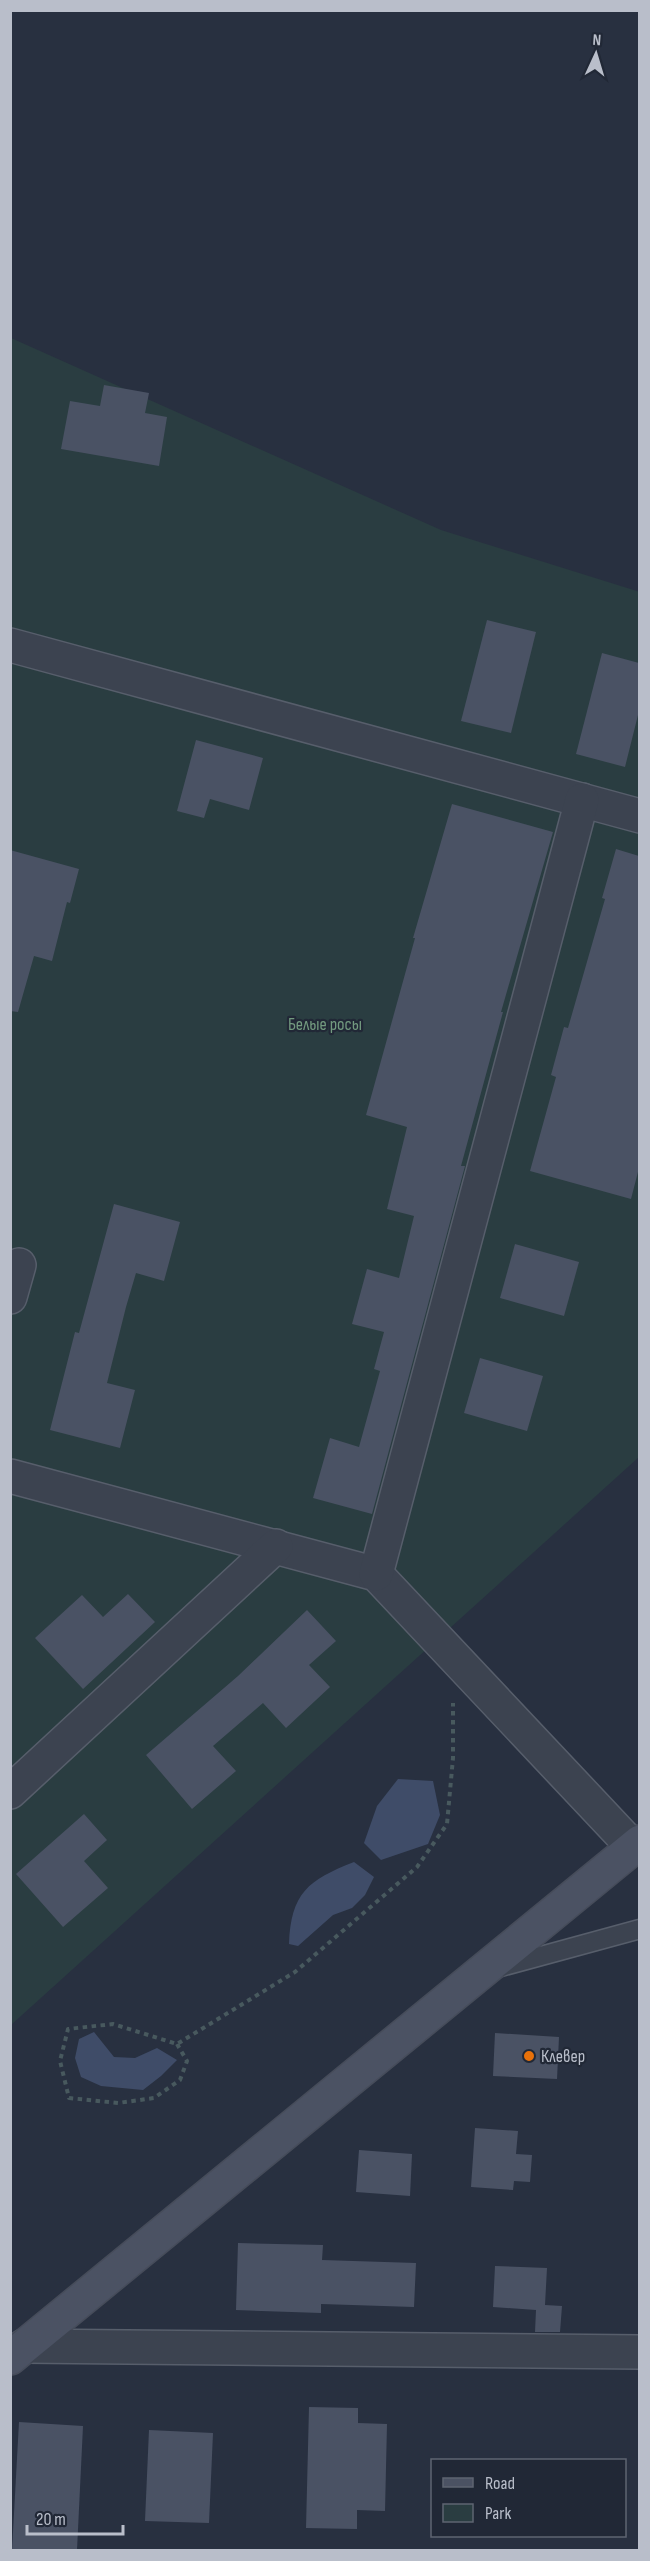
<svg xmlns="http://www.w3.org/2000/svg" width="650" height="2561" font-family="'Sofia Sans Condensed',sans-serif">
<rect width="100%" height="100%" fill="#283040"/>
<path fill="#2a3d41" d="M 11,338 L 441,530 L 640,592 L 639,1457 L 11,2025 Z"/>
<g fill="#3f4c68">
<path d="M 398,1779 L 433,1781 L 440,1815 L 428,1844 L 381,1860 L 364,1843 L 377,1806 Z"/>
<path d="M 354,1862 L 374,1877 L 365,1895 L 352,1908 L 333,1915 L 298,1946 L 289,1944 C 291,1893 308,1880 354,1862 Z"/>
<path d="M 94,2032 L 114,2057 L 135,2058 L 157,2048 L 177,2060 L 161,2076 L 143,2090 L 101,2086 L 81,2077 L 75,2058 L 79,2039 Z"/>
</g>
<g fill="#4a5264">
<path d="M 104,385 L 149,393 L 145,413 L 167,417 L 159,466 L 61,449 L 70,401 L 100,406 Z"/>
<path d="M 487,620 L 536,632 L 511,733 L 461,721 Z"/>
<path d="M 602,653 L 639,663 L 639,711 L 625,767 L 576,754 Z"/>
<path d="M 196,740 L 263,758 L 249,810 L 210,799 L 204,818 L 177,811 Z"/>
<path d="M 452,804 L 553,832 L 501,1012 L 503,1012 L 461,1166 L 465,1166 L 372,1514 L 313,1498 L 330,1438 L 359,1447 L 380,1371 L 374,1369 L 384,1332 L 352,1324 L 367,1269 L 399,1278 L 414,1216 L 387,1209 L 407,1127 L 366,1115 L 415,938 L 413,938 Z"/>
<path d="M 616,849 L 639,856 L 639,1168 L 631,1199 L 530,1171 L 556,1077 L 551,1075 L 564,1027 L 568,1028 L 605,899 L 602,898 Z"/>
<path d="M 10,850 L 79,869 L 70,903 L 67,902 L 52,961 L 34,956 L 18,1012 L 10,1011 Z"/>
<path d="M 114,1204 L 180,1222 L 164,1281 L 136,1273 L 126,1307 L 107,1383 L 135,1390 L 120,1448 L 50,1430 L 75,1332 L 79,1333 Z"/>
<path d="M 515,1244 L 579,1262 L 564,1316 L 500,1298 Z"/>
<path d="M 480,1358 L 543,1376 L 527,1431 L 464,1413 Z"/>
<path d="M 128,1594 L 155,1622 L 83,1689 L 35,1638 L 82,1595 L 103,1617 Z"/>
<path d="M 307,1610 L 336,1641 L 309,1665 L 330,1687 L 286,1728 L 263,1703 L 213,1746 L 236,1771 L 192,1809 L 146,1755 L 238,1676 Z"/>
<path d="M 84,1814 L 107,1840 L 84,1861 L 108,1888 L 63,1927 L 16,1874 Z"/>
<path d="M 495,2033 L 559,2037 L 557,2079 L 493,2076 Z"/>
<path d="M 475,2128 L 518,2131 L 516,2154 L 532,2155 L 530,2182 L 514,2181 L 513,2190 L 471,2187 Z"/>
<path d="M 359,2150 L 412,2154 L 410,2196 L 356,2192 Z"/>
<path d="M 238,2243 L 323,2245 L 322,2260 L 416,2263 L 414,2307 L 321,2304 L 321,2313 L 236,2310 Z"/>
<path d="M 495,2266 L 547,2268 L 545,2305 L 562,2306 L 560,2332 L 535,2332 L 536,2310 L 493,2307 Z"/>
<path d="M 309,2407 L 358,2408 L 358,2423 L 387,2424 L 385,2511 L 357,2510 L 357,2529 L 306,2528 Z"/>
<path d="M 19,2422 L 83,2426 L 77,2550 L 12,2550 Z"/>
<path d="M 149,2430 L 213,2433 L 209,2523 L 145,2521 Z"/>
</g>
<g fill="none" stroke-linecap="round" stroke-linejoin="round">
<g stroke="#575e6b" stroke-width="21">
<path id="lane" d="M 497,1968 L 640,1929"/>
</g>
<g stroke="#575e6b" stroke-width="36">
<g id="street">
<path d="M 10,645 L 640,816"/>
<path d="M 10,1297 L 19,1265"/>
<path d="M 10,1476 L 376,1574 L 633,1847"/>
<path d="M 376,1574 L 582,800"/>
<path d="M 10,1792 L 276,1546"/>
<path d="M 24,2346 L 640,2352"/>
</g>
</g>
<g stroke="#464c5a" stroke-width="36">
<path id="secondary" d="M 10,2358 L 640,1842"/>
</g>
<path stroke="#48595e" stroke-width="4" stroke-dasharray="4.5 4.5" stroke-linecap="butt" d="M 177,2044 L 187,2061 L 180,2080 L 154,2098 L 118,2103 L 69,2098 L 60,2061 L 68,2029 L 113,2024 L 177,2044 L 295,1972 L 417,1867 L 447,1824 L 453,1758 L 453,1703"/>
<use href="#lane" stroke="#3c4350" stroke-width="18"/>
<use href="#street" stroke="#3c4350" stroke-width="33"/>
<use href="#secondary" stroke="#4b5263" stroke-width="33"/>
</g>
<circle fill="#e8710a" stroke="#212836" stroke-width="2" cx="529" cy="2056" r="6"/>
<g text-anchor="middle" stroke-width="4.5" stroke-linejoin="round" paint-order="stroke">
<g font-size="18" fill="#729a7f" stroke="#212836">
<text x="325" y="1030">Белые росы</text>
</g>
<g font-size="18" fill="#b9beca" stroke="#212836" text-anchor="start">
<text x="541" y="2062">Клевер</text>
</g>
</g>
<rect width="650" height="2561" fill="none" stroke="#b9beca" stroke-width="24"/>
<rect x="431" y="2459" width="195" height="78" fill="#212836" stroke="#5e6471" stroke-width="1.5"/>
<rect x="443" y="2478" width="30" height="9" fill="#4b5263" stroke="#5e6471" stroke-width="1.5"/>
<text x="485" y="2489" font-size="18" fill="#b9beca">Road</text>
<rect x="443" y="2504" width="30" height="18" fill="#2a3d41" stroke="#5e6471" stroke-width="1.5"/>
<text x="485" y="2519" font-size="18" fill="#b9beca">Park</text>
<g transform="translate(596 54) rotate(4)" stroke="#212836" stroke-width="4.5" paint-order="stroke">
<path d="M0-4.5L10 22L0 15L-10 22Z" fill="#b9beca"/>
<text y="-9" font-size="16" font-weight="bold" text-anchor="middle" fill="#b9beca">N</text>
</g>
<path d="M27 2525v9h96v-9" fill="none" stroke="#b9beca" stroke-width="3"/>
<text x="36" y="2525" font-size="18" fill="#b9beca" stroke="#212836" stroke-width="4.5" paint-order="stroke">20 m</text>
</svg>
